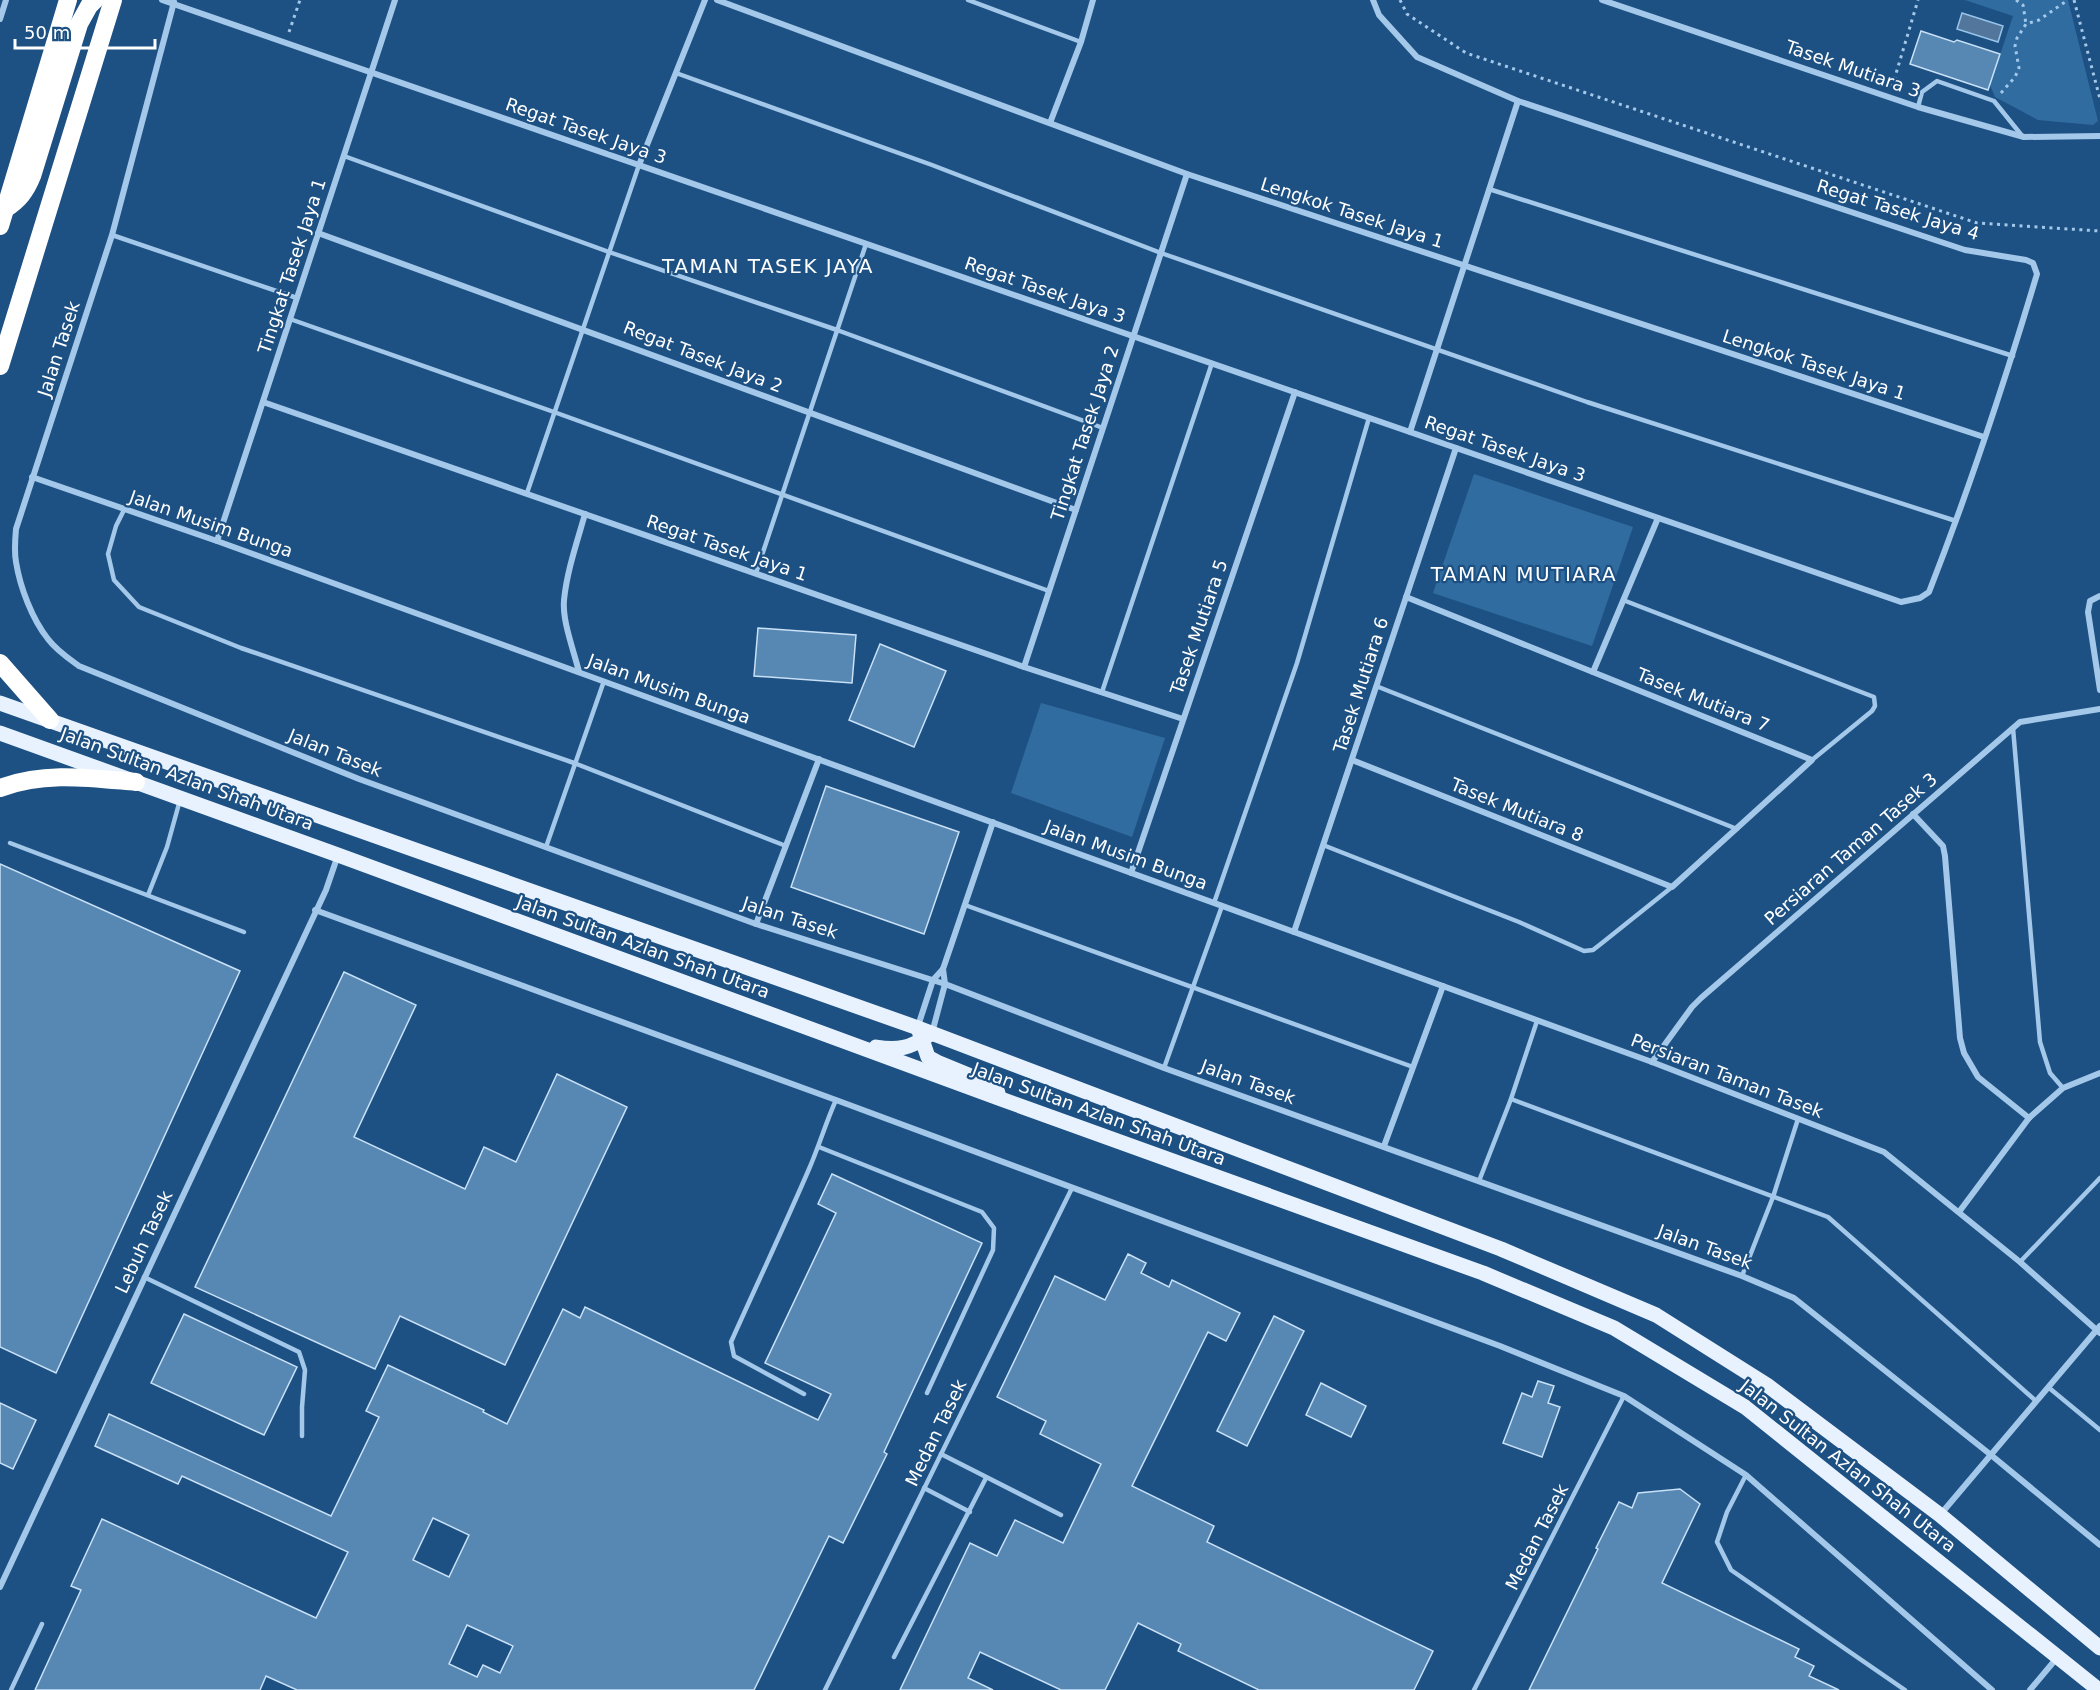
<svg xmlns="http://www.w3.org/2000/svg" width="2100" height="1690" font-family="'DejaVu Sans',sans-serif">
<rect width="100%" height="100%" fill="#1e5183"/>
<g fill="#316ca1">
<path d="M 1965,0 L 2068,0 L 2098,121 L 2093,125 L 2038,120 L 1995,97 L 1990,85 L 2013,16 Z"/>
<path d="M 1474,474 L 1633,527 L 1592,646 L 1433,593 Z"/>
<path d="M 1041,703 L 1165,738 L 1132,837 L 1011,793 Z"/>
</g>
<path fill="#53779c" stroke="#97c4eb" stroke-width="1.5" d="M 1962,13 L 2003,26 L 1998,42 L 1957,29 Z"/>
<g fill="#5787b3" stroke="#c8e1f7" stroke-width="1.5" fill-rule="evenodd">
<path d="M 1921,31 L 1954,42 L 1957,40 L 2000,54 L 1988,90 L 1910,64 Z"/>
<path d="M 758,628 L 856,635 L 852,683 L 754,676 Z"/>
<path d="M 880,644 L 946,671 L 914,747 L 849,720 Z"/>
<path d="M 826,786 L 959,832 L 924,934 L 791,887 Z"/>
<path d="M 0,864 L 240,971 L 56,1373 L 0,1347 Z"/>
<path d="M 344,972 L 416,1005 L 354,1137 L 465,1189 L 484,1147 L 516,1162 L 557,1074 L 627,1107 L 505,1365 L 400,1316 L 375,1369 L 195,1287 Z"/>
<path d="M 832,1174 L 982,1243 L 884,1452 L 887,1454 L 843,1543 L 829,1536 L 754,1690 L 297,1690 L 266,1676 L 260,1690 L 35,1690 L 81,1590 L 71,1586 L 102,1519 L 316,1618 L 348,1552 L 182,1476 L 178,1484 L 95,1446 L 109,1414 L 331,1516 L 379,1417 L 366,1411 L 388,1365 L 484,1410 L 483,1412 L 507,1424 L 563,1309 L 580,1318 L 585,1307 L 818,1420 L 831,1394 L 765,1363 L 836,1213 L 818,1204 ZM 433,1518 L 469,1535 L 449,1577 L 413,1560 ZM 467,1625 L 513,1646 L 500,1673 L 483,1665 L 477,1677 L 449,1664 Z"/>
<path d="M 1128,1254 L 1146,1263 L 1141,1273 L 1169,1287 L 1172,1280 L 1240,1313 L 1226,1341 L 1208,1332 L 1132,1486 L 1214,1526 L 1207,1542 L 1433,1651 L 1414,1690 L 1259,1690 L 1178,1651 L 1181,1644 L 1138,1623 L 1105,1690 L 1061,1690 L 980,1652 L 968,1678 L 993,1690 L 900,1690 L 970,1543 L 997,1556 L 1015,1520 L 1063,1543 L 1101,1464 L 1040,1434 L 1046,1421 L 997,1397 L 1055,1276 L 1105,1300 Z"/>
<path d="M 184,1314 L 297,1367 L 264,1435 L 151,1383 Z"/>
<path d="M 1274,1316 L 1304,1331 L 1247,1446 L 1217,1431 Z"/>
<path d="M 1538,1381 L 1554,1386 L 1548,1403 L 1560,1407 L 1542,1457 L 1503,1443 L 1522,1393 L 1532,1397 Z"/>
<path d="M 1321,1383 L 1366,1406 L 1351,1437 L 1306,1415 Z"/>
<path d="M 0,1403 L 36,1420 L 13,1469 L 0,1463 Z"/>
<path d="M 1680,1489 L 1700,1504 L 1662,1583 L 1799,1649 L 1795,1657 L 1814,1666 L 1809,1676 L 1839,1690 L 1529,1690 L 1598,1549 L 1596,1548 L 1619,1502 L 1632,1508 L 1638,1493 Z"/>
</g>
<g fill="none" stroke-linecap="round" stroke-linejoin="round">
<g stroke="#a4c8e9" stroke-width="3" stroke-dasharray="3 4.5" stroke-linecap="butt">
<path d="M 1400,0 L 1407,14 L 1466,53 L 1977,223 L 2100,231"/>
<path d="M 2016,0 L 2023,5 L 2026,24"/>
<path d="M 2074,0 L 2100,99"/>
<path d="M 289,32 L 300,0"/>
<path d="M 1892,87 L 1918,0"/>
<path d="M 2001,93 L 2015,77 L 2019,68 L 2015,46 L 2017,38 L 2026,24 L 2039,20 L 2068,0"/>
</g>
<g stroke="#a4c8e9" stroke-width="4.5">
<path d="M 968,0 L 1081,42"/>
<path d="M 676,73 L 932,165 L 1161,253 L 1587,402 L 1956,521"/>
<path d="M 1918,107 L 1922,92 L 1937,81 L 1994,101 L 2023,137"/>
<path d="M 344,156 L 609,252 L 837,330 L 1103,428"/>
<path d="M 1489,189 L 2013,356"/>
<path d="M 112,235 L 297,298"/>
<path d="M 290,319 L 554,412 L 1049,591"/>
<path d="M 527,493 L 639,165"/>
<path d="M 124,510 L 116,526 L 108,554 L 114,580 L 139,607 L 241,648 L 574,763 L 786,846"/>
<path d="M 756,573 L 866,244"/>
<path d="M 1623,600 L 1874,697 L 1875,706 L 1872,711 L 1812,760"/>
<path d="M 1376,686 L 1737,829"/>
<path d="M 1102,692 L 1212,363"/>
<path d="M 2013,728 L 2040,1042 L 2050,1073 L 2063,1088"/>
<path d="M 10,843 L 244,932"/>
<path d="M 1323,845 L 1519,922 L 1584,951 L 1593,950 L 1602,943 L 1672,887"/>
<path d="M 546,847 L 604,681"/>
<path d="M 148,895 L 167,847 L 180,800"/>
<path d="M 1214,903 L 1297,663 L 1369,418"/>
<path d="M 965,905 L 1413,1067"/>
<path d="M 1164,1068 L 1222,906"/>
<path d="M 1511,1099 L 1828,1217 L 2036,1401"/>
<path d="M 819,1147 L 982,1212 L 994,1228 L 993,1250 L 927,1393"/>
<path d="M 1479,1181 L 1511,1099 L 1537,1021"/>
<path d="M 2020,1262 L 2100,1178"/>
<path d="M 1742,1276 L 1773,1197 L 1798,1119"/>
<path d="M 144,1277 L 299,1352 L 305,1370 L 302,1407 L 302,1436"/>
<path d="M 2048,1387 L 2100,1430"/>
<path d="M 804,1394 L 734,1356 L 731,1342 C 757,1284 784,1227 809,1169 C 819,1146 826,1122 836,1100"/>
<path d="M 941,1454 L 1061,1515"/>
<path d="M 1746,1475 L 1727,1512 L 1717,1542 L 1731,1570 L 1905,1690"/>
<path d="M 924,1488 L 970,1512"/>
<path d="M 894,1657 L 986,1478"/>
<path d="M 11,1690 L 42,1624"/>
<path d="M 825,1690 L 1072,1188"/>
<path d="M 1474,1690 L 1624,1396"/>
</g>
<g stroke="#a4c8e9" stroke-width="6">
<path d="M 162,0 L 1901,602 L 1920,598 L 1929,592 C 1970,487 2005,381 2037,274 L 2033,263 L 2026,260 L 1965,250 L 1518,101 L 1417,57 L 1379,15 L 1373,0"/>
<path d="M 717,0 L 1187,174 L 1984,437"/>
<path d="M 1602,0 L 1918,107 L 2024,137 L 2100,136"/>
<path d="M 174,2 L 112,235 L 16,529 C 15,540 14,551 16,562 C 20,587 32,619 48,639 C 56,650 68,658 79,666 L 359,779 L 756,924 L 945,984 L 1164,1068 L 1742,1276 L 1794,1298 L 1991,1455 L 2100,1545"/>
<path d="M 0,19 L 6,0"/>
<path d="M 1050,123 L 1081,42 L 1093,0"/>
<path d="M 639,165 L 705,0"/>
<path d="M 318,233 C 571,323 823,418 1076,510"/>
<path d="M 263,402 L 1024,667 L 1183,719"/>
<path d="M 1410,432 L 1518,101"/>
<path d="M 32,477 L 217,541 L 1294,932 L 1652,1062 L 1884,1152 L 2020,1262 L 2100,1333"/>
<path d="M 217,541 L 395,0"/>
<path d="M 2100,596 L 2090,601 L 2088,612 L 2100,690"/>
<path d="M 1024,667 L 1187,174"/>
<path d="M 579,672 C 574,651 562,621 564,600 C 567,571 577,542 585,514"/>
<path d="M 1593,672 L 1658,518"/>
<path d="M 1352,760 L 1672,887 L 1812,760 L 1406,597"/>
<path d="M 1913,814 L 1943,846 L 1945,856 L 1960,1038 L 1964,1053 L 1978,1077 L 2029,1118"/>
<path d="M 1131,873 L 1295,392"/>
<path d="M 315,910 L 836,1100 L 1500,1346 L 1624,1396 L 1746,1475 L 1992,1690"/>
<path d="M 756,924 L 819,759"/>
<path d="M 1294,932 L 1456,448"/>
<path d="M 918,1026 L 933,980 L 943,969 L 993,822"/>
<path d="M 932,1033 L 945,984 L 943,969"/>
<path d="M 1652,1062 L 1692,1007 L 1701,998 L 2020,722 L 2100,709"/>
<path d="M 1384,1146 L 1443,986"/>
<path d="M 1959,1212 L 2029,1118 L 2063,1088 L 2100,1073"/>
<path d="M 1940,1515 L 2100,1326"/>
<path d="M 0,1587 L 326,890 L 338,855"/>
<path d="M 2030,1690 L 2056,1659"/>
</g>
<g stroke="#e8f2fe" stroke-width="15">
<path d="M 0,703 L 918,1028 L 1501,1249 L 1656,1315 L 1767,1385 L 1940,1515 L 2100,1648"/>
<path d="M 0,733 L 338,855 L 1001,1099 L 1483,1273 L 1614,1328 L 1745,1407 L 2099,1690"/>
<path d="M 918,1028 L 928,1057 L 939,1063 L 995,1086 L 998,1093"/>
<path d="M 876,1047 C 897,1051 911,1048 929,1035"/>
</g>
<g stroke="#fff" stroke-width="18">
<path d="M 5,209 C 19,200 26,191 32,176 L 79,24 L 89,6 L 95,0"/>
<path d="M 0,226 L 68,0"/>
<path d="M 0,366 L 113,0"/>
<path d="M 0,663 L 50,720"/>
<path d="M 0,788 C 44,771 91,778 136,782"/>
</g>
</g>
<g text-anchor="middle" stroke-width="4.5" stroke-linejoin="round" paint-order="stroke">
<g font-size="18" fill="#fff" stroke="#1e5183">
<text transform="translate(1853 69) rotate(19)" y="6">Tasek Mutiara 3</text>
<text transform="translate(586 131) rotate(19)" y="6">Regat Tasek Jaya 3</text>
<text transform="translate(1898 210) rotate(17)" y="6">Regat Tasek Jaya 4</text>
<text transform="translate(1352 213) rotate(18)" y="6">Lengkok Tasek Jaya 1</text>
<text transform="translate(292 266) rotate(-72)" y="6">Tingkat Tasek Jaya 1</text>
<text transform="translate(1045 290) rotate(19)" y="6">Regat Tasek Jaya 3</text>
<text transform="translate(59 349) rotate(-72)" y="6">Jalan Tasek</text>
<text transform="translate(703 357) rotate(21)" y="6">Regat Tasek Jaya 2</text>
<text transform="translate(1814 365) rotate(18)" y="6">Lengkok Tasek Jaya 1</text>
<text transform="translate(1085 433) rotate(-72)" y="6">Tingkat Tasek Jaya 2</text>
<text transform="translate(1505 449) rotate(19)" y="6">Regat Tasek Jaya 3</text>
<text transform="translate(211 524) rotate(19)" y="6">Jalan Musim Bunga</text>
<text transform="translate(727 548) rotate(19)" y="6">Regat Tasek Jaya 1</text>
<text transform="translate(1199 627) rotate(-71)" y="6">Tasek Mutiara 5</text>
<text transform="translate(1361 685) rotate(-72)" y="6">Tasek Mutiara 6</text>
<text transform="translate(669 689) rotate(20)" y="6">Jalan Musim Bunga</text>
<text transform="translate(1703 700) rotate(22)" y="6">Tasek Mutiara 7</text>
<text transform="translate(335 753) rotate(22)" y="6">Jalan Tasek</text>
<text transform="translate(187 779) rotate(20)" y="6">Jalan Sultan Azlan Shah Utara</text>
<text transform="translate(1517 810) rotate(22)" y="6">Tasek Mutiara 8</text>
<text transform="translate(1851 849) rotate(-41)" y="6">Persiaran Taman Tasek 3</text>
<text transform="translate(1126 855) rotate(20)" y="6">Jalan Musim Bunga</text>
<text transform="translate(790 918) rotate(18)" y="6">Jalan Tasek</text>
<text transform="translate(643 947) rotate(20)" y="6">Jalan Sultan Azlan Shah Utara</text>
<text transform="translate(1727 1076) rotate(21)" y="6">Persiaran Taman Tasek</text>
<text transform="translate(1248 1082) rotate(20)" y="6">Jalan Tasek</text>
<text transform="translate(1099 1114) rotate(20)" y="6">Jalan Sultan Azlan Shah Utara</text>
<text transform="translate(144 1242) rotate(-65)" y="6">Lebuh Tasek</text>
<text transform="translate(1705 1247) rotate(20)" y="6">Jalan Tasek</text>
<text transform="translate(936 1433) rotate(-64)" y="6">Medan Tasek</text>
<text transform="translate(1848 1466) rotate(38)" y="6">Jalan Sultan Azlan Shah Utara</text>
<text transform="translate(1537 1537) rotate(-63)" y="6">Medan Tasek</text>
</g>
<g font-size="20" letter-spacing="1.5" fill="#fff" stroke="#1e5183">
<text x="768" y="273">TAMAN TASEK JAYA</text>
<text x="1524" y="581">TAMAN MUTIARA</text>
</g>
</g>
<path d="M15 39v9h140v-9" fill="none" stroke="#ffffff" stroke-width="3"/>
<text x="24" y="39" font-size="18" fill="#ffffff" stroke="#1e5183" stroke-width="4.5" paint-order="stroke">50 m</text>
</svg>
